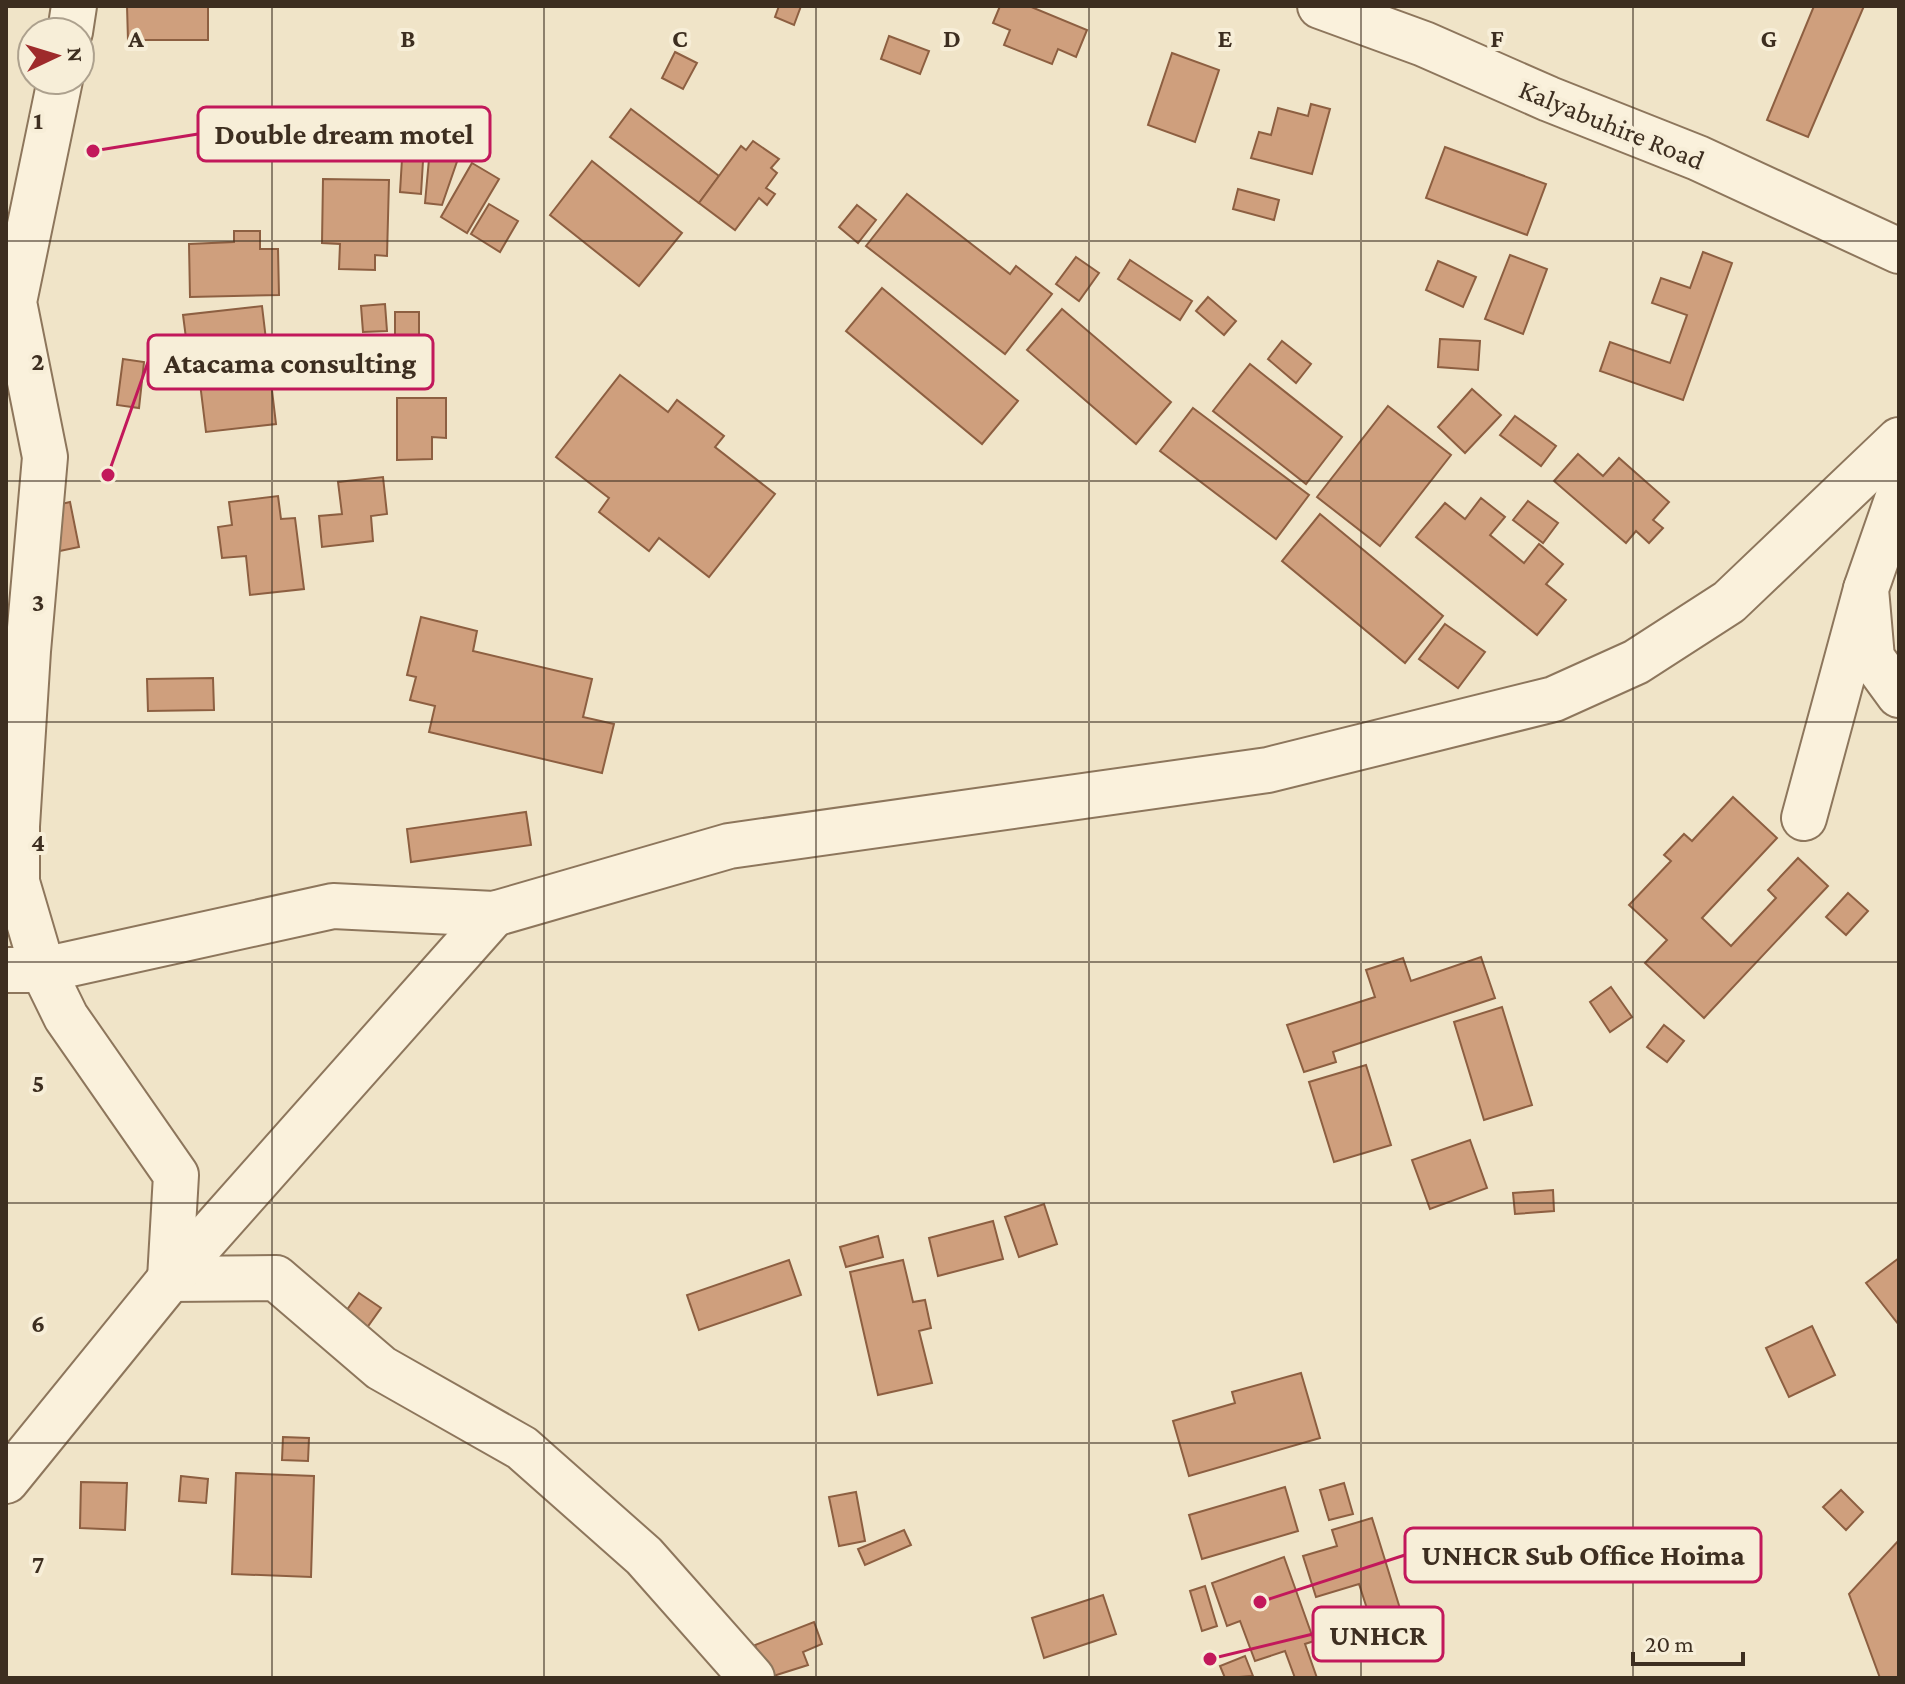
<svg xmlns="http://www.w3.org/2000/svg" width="1905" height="1684" font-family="'Crimson Pro',serif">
<rect width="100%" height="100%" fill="#f0e4c8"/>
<g fill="#cf9f7d" stroke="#8d5f41" stroke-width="2">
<path d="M 127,6 L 208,6 L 208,40 L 128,40 Z"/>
<path d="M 779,6 L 801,6 L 794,25 L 775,17 Z"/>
<path d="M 1000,6 L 1029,6 L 1087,30 L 1076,57 L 1058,49 L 1052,64 L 1004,45 L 1010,30 L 993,23 Z"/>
<path d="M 1814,6 L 1864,6 L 1808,137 L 1767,120 Z"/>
<path d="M 889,36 L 929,51 L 920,74 L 881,59 Z"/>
<path d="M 675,52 L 697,63 L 683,89 L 662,78 Z"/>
<path d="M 1172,53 L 1219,70 L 1195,142 L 1148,125 Z"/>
<path d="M 1311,104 L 1330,109 L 1312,174 L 1251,158 L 1259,132 L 1271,135 L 1278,108 L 1308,116 Z"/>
<path d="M 631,109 L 719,176 L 699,203 L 610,137 Z"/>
<path d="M 462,123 L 462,147 L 442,205 L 425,203 L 430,148 L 436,148 L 435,125 Z"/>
<path d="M 404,126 L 425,128 L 421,194 L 400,192 Z"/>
<path d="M 753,141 L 779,159 L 771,168 L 777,173 L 766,188 L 775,194 L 767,205 L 759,198 L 735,230 L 699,203 L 741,146 L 746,150 Z"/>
<path d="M 1445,147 L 1546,184 L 1527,235 L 1426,198 Z"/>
<path d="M 592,161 L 682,233 L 639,286 L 550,215 Z"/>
<path d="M 472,163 L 499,179 L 467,233 L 441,217 Z"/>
<path d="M 323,179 L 389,180 L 387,256 L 375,255 L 375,270 L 339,269 L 340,244 L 322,243 Z"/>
<path d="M 1238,189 L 1279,200 L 1274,220 L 1233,209 Z"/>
<path d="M 907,194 L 1010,274 L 1016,266 L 1052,294 L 1005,354 L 866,246 Z"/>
<path d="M 489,204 L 518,221 L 500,252 L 471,234 Z"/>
<path d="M 857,205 L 876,220 L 858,243 L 839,227 Z"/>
<path d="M 234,231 L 260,231 L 260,249 L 278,249 L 279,295 L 190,297 L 189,244 L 234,242 Z"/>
<path d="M 1703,252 L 1732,263 L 1683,400 L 1600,371 L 1610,342 L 1670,363 L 1687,315 L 1652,303 L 1661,278 L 1690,288 Z"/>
<path d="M 1510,255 L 1547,269 L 1523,334 L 1485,319 Z"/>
<path d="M 1076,257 L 1099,273 L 1079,301 L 1056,284 Z"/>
<path d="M 1130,260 L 1192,301 L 1180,320 L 1118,279 Z"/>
<path d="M 1438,261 L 1476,277 L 1463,307 L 1426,290 Z"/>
<path d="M 882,288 L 1018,401 L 982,444 L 846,331 Z"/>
<path d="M 1208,297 L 1236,321 L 1224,335 L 1196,311 Z"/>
<path d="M 385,304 L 387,331 L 363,332 L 361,306 Z"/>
<path d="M 262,306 L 276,424 L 206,432 L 199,375 L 191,377 L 183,315 Z"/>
<path d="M 1062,309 L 1171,402 L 1136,444 L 1027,350 Z"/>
<rect x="395" y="312" width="24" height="37"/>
<path d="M 1440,339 L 1480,341 L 1478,370 L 1438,367 Z"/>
<path d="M 1282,341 L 1311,364 L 1296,383 L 1268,359 Z"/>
<path d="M 123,359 L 144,362 L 139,408 L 117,405 Z"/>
<path d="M 1250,364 L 1342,437 L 1306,484 L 1213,411 Z"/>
<path d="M 620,375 L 668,412 L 677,400 L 724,436 L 715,447 L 775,494 L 709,577 L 659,538 L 649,551 L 599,512 L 609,498 L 556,457 Z"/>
<path d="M 1472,389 L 1501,415 L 1465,453 L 1438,427 Z"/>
<path d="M 397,398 L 446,398 L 446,438 L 432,437 L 432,459 L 397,460 Z"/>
<path d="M 1388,406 L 1451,455 L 1380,546 L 1317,497 Z"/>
<path d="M 1193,408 L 1309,495 L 1276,539 L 1160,451 Z"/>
<path d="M 1515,416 L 1556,446 L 1541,466 L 1500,435 Z"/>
<path d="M 1578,454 L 1603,476 L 1619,458 L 1669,502 L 1653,520 L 1663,528 L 1649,543 L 1636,531 L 1626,543 L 1554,481 Z"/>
<path d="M 383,477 L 387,514 L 371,516 L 373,541 L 322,547 L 319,516 L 342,514 L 338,482 Z"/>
<path d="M 278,496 L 281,519 L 295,518 L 304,589 L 250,595 L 246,556 L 222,558 L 218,527 L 232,525 L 229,502 Z"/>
<path d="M 1481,498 L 1505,517 L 1490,535 L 1524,563 L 1539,544 L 1563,564 L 1546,584 L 1566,600 L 1537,635 L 1416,537 L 1445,503 L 1465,519 Z"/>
<path d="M 1528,501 L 1558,523 L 1543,543 L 1513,520 Z"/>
<path d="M 70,502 L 79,547 L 50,553 L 40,509 Z"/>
<path d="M 1320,514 L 1443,616 L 1405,663 L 1282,561 Z"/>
<path d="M 421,617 L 477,631 L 473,651 L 592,679 L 583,717 L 614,724 L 602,773 L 429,732 L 435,706 L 410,700 L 416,677 L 407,675 Z"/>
<path d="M 1445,624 L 1485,652 L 1458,688 L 1419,659 Z"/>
<path d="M 213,678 L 214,710 L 148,711 L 147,679 Z"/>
<path d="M 1733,797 L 1777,838 L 1702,918 L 1731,946 L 1776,898 L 1768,890 L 1798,858 L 1828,886 L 1704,1018 L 1645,963 L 1667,940 L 1629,905 L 1671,861 L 1664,855 L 1684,834 L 1692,841 Z"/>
<path d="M 526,812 L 531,845 L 411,862 L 407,829 Z"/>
<path d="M 1848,893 L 1868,911 L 1846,935 L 1826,917 Z"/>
<path d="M 1481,957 L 1495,998 L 1333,1052 L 1336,1062 L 1304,1072 L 1287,1025 L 1375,997 L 1366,970 L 1403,958 L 1411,981 Z"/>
<path d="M 1611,987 L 1632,1017 L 1610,1032 L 1590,1002 Z"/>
<path d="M 1502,1007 L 1532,1105 L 1484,1120 L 1454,1022 Z"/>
<path d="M 1664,1025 L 1684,1041 L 1667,1062 L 1647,1047 Z"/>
<path d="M 1366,1065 L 1391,1145 L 1334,1162 L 1309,1082 Z"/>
<path d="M 1470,1140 L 1487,1188 L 1430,1209 L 1412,1160 Z"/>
<path d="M 1553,1190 L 1554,1211 L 1515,1214 L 1513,1193 Z"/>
<path d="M 1044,1204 L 1057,1244 L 1019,1257 L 1005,1217 Z"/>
<path d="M 993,1221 L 1003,1259 L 938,1276 L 929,1238 Z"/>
<path d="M 878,1236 L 883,1257 L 846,1267 L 840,1247 Z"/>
<path d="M 1899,1258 L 1899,1325 L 1866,1283 Z"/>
<path d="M 789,1260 L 801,1295 L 699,1330 L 687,1295 Z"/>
<path d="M 903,1260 L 913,1302 L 925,1300 L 931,1328 L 919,1331 L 932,1383 L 878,1395 L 850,1272 Z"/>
<path d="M 359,1293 L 381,1308 L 366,1329 L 344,1314 Z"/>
<path d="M 1812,1326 L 1835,1375 L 1789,1397 L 1766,1348 Z"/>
<path d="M 1301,1373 L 1320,1438 L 1189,1476 L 1173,1421 L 1235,1403 L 1232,1392 Z"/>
<path d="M 283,1437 L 309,1438 L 308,1461 L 282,1460 Z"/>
<path d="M 236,1473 L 314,1476 L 311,1577 L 232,1574 Z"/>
<path d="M 181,1476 L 208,1479 L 206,1503 L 179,1501 Z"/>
<path d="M 81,1482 L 127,1483 L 125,1530 L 80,1528 Z"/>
<path d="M 1344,1483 L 1353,1514 L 1329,1520 L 1320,1490 Z"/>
<path d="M 1285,1487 L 1298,1531 L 1202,1559 L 1189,1515 Z"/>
<path d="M 1841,1490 L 1863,1512 L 1846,1530 L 1823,1507 Z"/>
<path d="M 856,1492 L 865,1541 L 839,1546 L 829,1497 Z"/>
<path d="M 1372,1518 L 1402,1615 L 1372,1624 L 1359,1584 L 1316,1597 L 1303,1556 L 1337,1546 L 1332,1530 Z"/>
<path d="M 904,1530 L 911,1545 L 865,1565 L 858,1549 Z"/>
<path d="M 1899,1540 L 1899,1678 L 1880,1678 L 1849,1594 Z"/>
<path d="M 1284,1557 L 1314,1641 L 1305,1644 L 1317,1678 L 1295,1678 L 1285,1651 L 1255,1661 L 1240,1621 L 1227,1626 L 1212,1583 Z"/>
<path d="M 1205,1586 L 1217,1626 L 1202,1631 L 1190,1591 Z"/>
<path d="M 1103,1595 L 1116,1634 L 1044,1658 L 1032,1618 Z"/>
<path d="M 814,1622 L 822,1644 L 803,1652 L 808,1665 L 767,1678 L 755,1645 Z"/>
<path d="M 1245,1656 L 1253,1676 L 1225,1678 L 1220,1666 Z"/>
</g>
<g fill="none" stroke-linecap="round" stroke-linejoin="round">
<g stroke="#8d765c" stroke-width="48">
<g id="minor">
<path d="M 1320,6 L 1424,44 L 1549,99 L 1698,158 L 1899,251"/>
<path d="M 70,32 L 74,6"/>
<path d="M 60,80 L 14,302 L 45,457 L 28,651 L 17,826 L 17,882 L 43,970 L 66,1017 L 176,1175 L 170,1279 L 276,1278 L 381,1368 L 522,1448 L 644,1556 L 752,1678"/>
<path d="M 1899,494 L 1866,589 L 1872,658 L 1899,695"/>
<path d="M 1804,818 L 1866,589"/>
<path d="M 6,970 L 43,970 L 333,906 L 494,914 L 729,846 L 1268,770 L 1554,699 L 1636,662 L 1729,602 L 1899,440"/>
<path d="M 6,1481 L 170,1279 L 494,914"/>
</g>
</g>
<use href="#minor" stroke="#faf1dc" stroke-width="44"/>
</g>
<path fill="none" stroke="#3d2e20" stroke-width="2" stroke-opacity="0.55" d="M 272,6 L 272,1678M 544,6 L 544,1678M 816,6 L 816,1678M 1089,6 L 1089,1678M 1361,6 L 1361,1678M 1633,6 L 1633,1678M 6,241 L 1899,241M 6,481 L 1899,481M 6,722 L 1899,722M 6,962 L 1899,962M 6,1203 L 1899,1203M 6,1443 L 1899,1443"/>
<g text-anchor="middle" stroke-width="8" stroke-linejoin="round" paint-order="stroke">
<g font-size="28" fill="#3d2e20" stroke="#f7eed8">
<text transform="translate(1612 124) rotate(22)" y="10">Kalyabuhire Road</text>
</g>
</g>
<g font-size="26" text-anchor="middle" font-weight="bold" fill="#3d2e20" stroke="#f7eed8" stroke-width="8" stroke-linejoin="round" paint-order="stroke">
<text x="136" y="47">A</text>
<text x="408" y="47">B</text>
<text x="680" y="47">C</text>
<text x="952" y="47">D</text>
<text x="1225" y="47">E</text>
<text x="1497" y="47">F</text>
<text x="1769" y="47">G</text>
<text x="38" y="129">1</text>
<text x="38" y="370">2</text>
<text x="38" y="611">3</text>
<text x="38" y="851">4</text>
<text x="38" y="1092">5</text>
<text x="38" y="1332">6</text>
<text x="38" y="1573">7</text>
</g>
<path fill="none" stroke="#c2185b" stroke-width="3" d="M93 151L198 134M108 475L148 362M1260 1602L1405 1555M1210 1659L1313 1634"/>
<g fill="#c2185b" stroke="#f7eed8" stroke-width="3">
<circle cx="93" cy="151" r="8"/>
<circle cx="108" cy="475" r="8"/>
<circle cx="1260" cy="1602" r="8"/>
<circle cx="1210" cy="1659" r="8"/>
</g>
<g fill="#f7eed8" stroke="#c2185b" stroke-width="3">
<rect x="198" y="107" width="292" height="54" rx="8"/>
<rect x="148" y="335" width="285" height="54" rx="8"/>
<rect x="1405" y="1528" width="356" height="54" rx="8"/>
<rect x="1313" y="1607" width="130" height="54" rx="8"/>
</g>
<g font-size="30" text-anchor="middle" font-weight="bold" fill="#3d2e20">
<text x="344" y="144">Double dream motel</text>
<text x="290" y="373">Atacama consulting</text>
<text x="1583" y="1565">UNHCR Sub Office Hoima</text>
<text x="1378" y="1645">UNHCR</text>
</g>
<rect width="1905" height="1684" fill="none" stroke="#3d2e20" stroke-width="16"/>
<g transform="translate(56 56) rotate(86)"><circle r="38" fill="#f7eed8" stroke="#ada18e" stroke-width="2"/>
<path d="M0-6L14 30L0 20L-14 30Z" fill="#9e2a2b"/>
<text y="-12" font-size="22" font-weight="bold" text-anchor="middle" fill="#3d2e20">N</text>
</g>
<path d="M1633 1652v12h110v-12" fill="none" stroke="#3d2e20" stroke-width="4"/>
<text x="1645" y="1652" font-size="24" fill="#3d2e20" stroke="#f7eed8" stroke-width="6" paint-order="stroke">20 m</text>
</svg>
